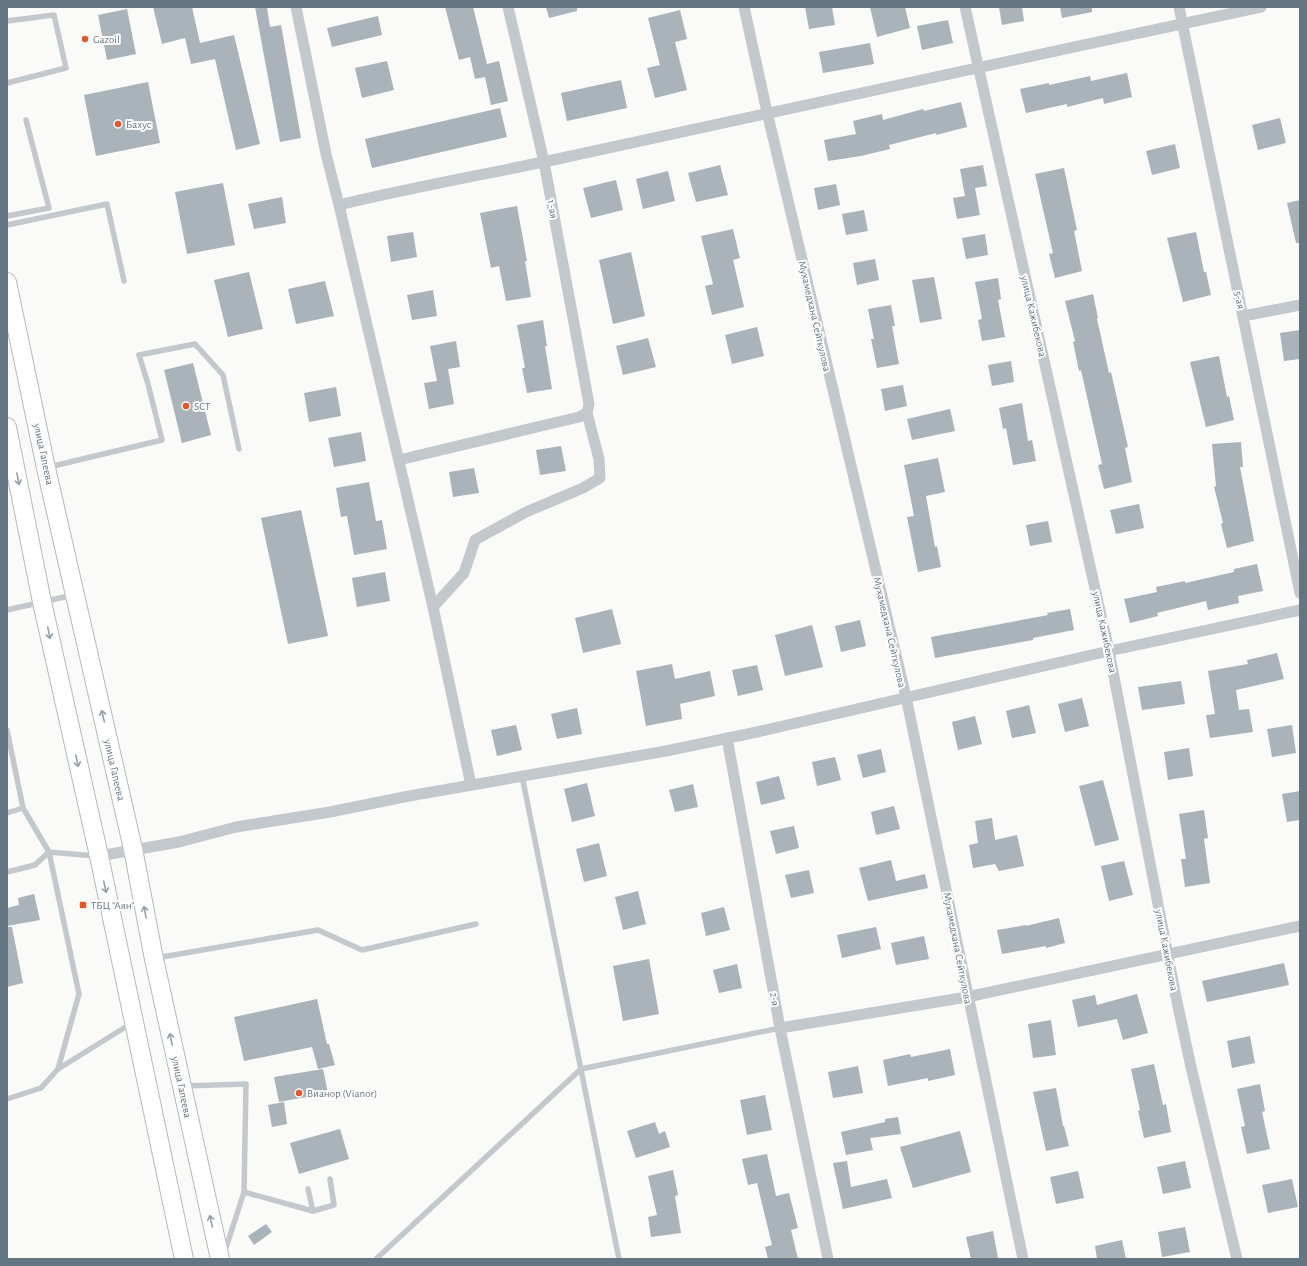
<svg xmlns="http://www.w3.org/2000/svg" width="1307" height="1266" font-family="'Alegreya Sans',sans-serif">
<rect width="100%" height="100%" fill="#fafaf8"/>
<g fill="#aab3b9">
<path d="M 153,7 L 192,7 L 200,43 L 234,35 L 260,144 L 236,150 L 215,59 L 191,64 L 185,38 L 162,44 Z"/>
<path d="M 255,7 L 267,7 L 270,27 L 281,25 L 301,138 L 280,142 Z"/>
<path d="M 445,7 L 473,7 L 487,64 L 499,61 L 508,101 L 491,105 L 485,77 L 475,79 L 470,57 L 459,60 Z"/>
<path d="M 546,7 L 577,7 L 577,11 L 549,18 Z"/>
<path d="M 805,7 L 832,7 L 835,25 L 809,29 Z"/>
<path d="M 870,7 L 905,7 L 910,28 L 877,37 Z"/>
<path d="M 999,7 L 1022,7 L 1024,21 L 1002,25 Z"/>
<path d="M 1060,7 L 1092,7 L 1092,12 L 1062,18 Z"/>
<path d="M 127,9 L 136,54 L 107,60 L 98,15 Z"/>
<path d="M 680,10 L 687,39 L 675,42 L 687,90 L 655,98 L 647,68 L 660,65 L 648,18 Z"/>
<path d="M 378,16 L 382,35 L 332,47 L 327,28 Z"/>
<path d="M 948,20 L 953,43 L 922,50 L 917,26 Z"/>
<path d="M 870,43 L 874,64 L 823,73 L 819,52 Z"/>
<path d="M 387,61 L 394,90 L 362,98 L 355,68 Z"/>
<path d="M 1127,73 L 1132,97 L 1104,104 L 1103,98 L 1067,107 L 1067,104 L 1026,113 L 1020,89 L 1049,83 L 1049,85 L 1090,76 L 1091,81 Z"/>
<path d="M 621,80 L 627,108 L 567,121 L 561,93 Z"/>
<path d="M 148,82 L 160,143 L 96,156 L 84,95 Z"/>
<path d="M 961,102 L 967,127 L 936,135 L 936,133 L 889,145 L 890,149 L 861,156 L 828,161 L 824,140 L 856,134 L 853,121 L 882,114 L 883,120 L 923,109 L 924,111 Z"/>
<path d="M 500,108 L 507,137 L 372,168 L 365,139 Z"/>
<path d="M 1280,118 L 1286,143 L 1258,150 L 1252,125 Z"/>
<path d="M 1175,144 L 1180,168 L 1152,175 L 1146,151 Z"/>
<path d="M 720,165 L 728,195 L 696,202 L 688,173 Z"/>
<path d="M 983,165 L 987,186 L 975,188 L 980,215 L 957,219 L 953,198 L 965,196 L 960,169 Z"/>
<path d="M 1064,168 L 1077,230 L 1074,231 L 1082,271 L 1055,278 L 1049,254 L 1053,253 L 1035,174 Z"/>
<path d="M 668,171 L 675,201 L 643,209 L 636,179 Z"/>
<path d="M 616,180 L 623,210 L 591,218 L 583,188 Z"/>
<path d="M 223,183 L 235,245 L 187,254 L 175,192 Z"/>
<path d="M 836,184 L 840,205 L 818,210 L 814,188 Z"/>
<path d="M 282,197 L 286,223 L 254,229 L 248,204 Z"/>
<path d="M 1300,200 L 1300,243 L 1296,243 L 1287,203 Z"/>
<path d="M 517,206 L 527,261 L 525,261 L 531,297 L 506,301 L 499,266 L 491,268 L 480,213 Z"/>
<path d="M 864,210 L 868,231 L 846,235 L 842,214 Z"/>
<path d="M 733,229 L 740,258 L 733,260 L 744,307 L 712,315 L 705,286 L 713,284 L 701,236 Z"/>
<path d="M 413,232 L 417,257 L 391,262 L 387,236 Z"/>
<path d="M 1196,232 L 1204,272 L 1206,272 L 1211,295 L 1183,302 L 1167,238 Z"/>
<path d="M 985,234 L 988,255 L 966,259 L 962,238 Z"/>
<path d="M 631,252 L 645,316 L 613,324 L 599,260 Z"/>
<path d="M 875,259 L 879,280 L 857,285 L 853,263 Z"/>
<path d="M 249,272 L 263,329 L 228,337 L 214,280 Z"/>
<path d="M 934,277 L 942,319 L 920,323 L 912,280 Z"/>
<path d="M 998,278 L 1001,299 L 998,300 L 1005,337 L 982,341 L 978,320 L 982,319 L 975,282 Z"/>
<path d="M 325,281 L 334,316 L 296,324 L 288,289 Z"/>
<path d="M 433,290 L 437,316 L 412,320 L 407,295 Z"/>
<path d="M 1093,294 L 1098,318 L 1097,319 L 1109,373 L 1111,372 L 1128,447 L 1125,448 L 1132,482 L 1104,489 L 1098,465 L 1102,464 L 1081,370 L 1079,371 L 1073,342 L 1075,341 L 1065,301 Z"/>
<path d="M 891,305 L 895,326 L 892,326 L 899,364 L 877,368 L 871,339 L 874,339 L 868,309 Z"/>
<path d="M 543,320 L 547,346 L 545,346 L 552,389 L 527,393 L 522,368 L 525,368 L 517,325 Z"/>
<path d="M 757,327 L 764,356 L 732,364 L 725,335 Z"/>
<path d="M 1300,330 L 1300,359 L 1284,361 L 1280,333 Z"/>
<path d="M 648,338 L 656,367 L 623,375 L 616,346 Z"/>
<path d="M 456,341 L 460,367 L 448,369 L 454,404 L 429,409 L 424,383 L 437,381 L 430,346 Z"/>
<path d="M 1219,356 L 1227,397 L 1229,396 L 1234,420 L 1206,427 L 1190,362 Z"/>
<path d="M 1011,361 L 1014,382 L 992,386 L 988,365 Z"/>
<path d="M 193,363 L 211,435 L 182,443 L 164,370 Z"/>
<path d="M 903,385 L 907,406 L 885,411 L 881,389 Z"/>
<path d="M 336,387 L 341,416 L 309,422 L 304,393 Z"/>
<path d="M 1022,403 L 1028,441 L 1032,440 L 1036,461 L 1013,465 L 1006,428 L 1003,429 L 999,408 Z"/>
<path d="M 950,409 L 955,431 L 912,440 L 907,419 Z"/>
<path d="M 361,432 L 366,461 L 334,467 L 328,438 Z"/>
<path d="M 1241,442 L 1243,467 L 1240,467 L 1254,541 L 1227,548 L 1221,524 L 1223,523 L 1214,487 L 1216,486 L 1212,444 Z"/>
<path d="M 561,446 L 566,471 L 540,475 L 536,450 Z"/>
<path d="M 938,458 L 945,492 L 926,496 L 935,547 L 937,546 L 941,567 L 918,572 L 907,517 L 914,516 L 904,465 Z"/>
<path d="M 474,468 L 479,493 L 453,497 L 449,472 Z"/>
<path d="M 369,482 L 376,521 L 382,520 L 387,549 L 354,555 L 347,516 L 341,517 L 336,488 Z"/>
<path d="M 1139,504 L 1144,528 L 1116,534 L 1110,510 Z"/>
<path d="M 301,510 L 328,636 L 288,644 L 261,518 Z"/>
<path d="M 1048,521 L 1052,542 L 1030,546 L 1026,525 Z"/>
<path d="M 1257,564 L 1263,591 L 1238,596 L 1239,603 L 1208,610 L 1206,601 L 1157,613 L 1158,616 L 1130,623 L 1124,599 L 1157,592 L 1156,587 L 1185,581 L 1185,583 L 1234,572 L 1234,569 Z"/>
<path d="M 385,572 L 390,601 L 357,607 L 352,578 Z"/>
<path d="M 612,609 L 621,644 L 583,653 L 575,618 Z"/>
<path d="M 1070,609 L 1074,630 L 1033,638 L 1033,640 L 935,658 L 931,637 L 1048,615 L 1047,613 Z"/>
<path d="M 860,620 L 866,646 L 841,652 L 835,626 Z"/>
<path d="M 812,625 L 823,667 L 785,676 L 775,635 Z"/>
<path d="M 1277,653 L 1284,679 L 1236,690 L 1239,710 L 1249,709 L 1253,732 L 1210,738 L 1206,715 L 1215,714 L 1208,671 L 1248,664 L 1247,660 Z"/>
<path d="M 672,664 L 675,679 L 710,671 L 715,696 L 680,704 L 682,719 L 646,726 L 636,671 Z"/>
<path d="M 757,665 L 763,690 L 738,696 L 732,670 Z"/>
<path d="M 1181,681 L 1185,704 L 1142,710 L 1138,687 Z"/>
<path d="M 1082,698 L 1089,726 L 1065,732 L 1058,704 Z"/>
<path d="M 1029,705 L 1036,733 L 1012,738 L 1006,711 Z"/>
<path d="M 577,708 L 582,734 L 557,739 L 551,714 Z"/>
<path d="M 975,716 L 982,744 L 958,750 L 952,722 Z"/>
<path d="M 516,725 L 522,750 L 497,756 L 491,730 Z"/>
<path d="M 1292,725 L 1296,753 L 1272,757 L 1267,729 Z"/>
<path d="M 1189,748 L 1193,776 L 1168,780 L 1164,752 Z"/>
<path d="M 881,749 L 886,772 L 863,778 L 857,755 Z"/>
<path d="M 835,757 L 841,780 L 817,786 L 812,762 Z"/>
<path d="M 779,776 L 785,799 L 761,805 L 756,782 Z"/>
<path d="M 1103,780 L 1119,840 L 1095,846 L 1079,786 Z"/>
<path d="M 587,783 L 595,816 L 572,822 L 564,789 Z"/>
<path d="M 693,784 L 698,807 L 675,812 L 669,790 Z"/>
<path d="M 1300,791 L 1300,820 L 1287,822 L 1282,794 Z"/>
<path d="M 894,806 L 900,829 L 876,835 L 871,812 Z"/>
<path d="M 1204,810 L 1208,838 L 1204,839 L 1210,883 L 1185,887 L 1181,859 L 1186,859 L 1179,814 Z"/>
<path d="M 992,818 L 995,840 L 1017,835 L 1024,866 L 999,871 L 995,864 L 973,868 L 969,845 L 978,843 L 975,821 Z"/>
<path d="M 794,826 L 799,848 L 776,854 L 770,831 Z"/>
<path d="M 599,843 L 607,876 L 584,882 L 576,849 Z"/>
<path d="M 891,860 L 896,881 L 925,874 L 928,888 L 868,901 L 859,868 Z"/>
<path d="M 1124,861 L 1133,895 L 1109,901 L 1101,866 Z"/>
<path d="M 809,870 L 814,893 L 791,898 L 785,875 Z"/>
<path d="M 638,891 L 646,924 L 623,930 L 615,897 Z"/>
<path d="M 34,894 L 40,920 L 7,926 L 7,908 L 19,905 L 18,898 Z"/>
<path d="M 724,907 L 730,930 L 706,936 L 701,913 Z"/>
<path d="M 1059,918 L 1065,943 L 1046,948 L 1046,946 L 1002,954 L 997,930 L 1026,925 L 1026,926 Z"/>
<path d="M 7,927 L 12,927 L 23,983 L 7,987 Z"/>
<path d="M 876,927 L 881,949 L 842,958 L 837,935 Z"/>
<path d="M 924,936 L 929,959 L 896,965 L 891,943 Z"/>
<path d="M 649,959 L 659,1014 L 623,1021 L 613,966 Z"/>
<path d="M 1284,963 L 1289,985 L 1207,1002 L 1202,981 Z"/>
<path d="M 737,964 L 742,988 L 719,993 L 713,970 Z"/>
<path d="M 1137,994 L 1148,1033 L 1123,1040 L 1117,1019 L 1078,1027 L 1072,1000 L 1095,995 L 1097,1005 Z"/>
<path d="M 317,999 L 327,1044 L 329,1044 L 335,1065 L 318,1069 L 312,1047 L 244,1061 L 234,1017 Z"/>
<path d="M 1051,1020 L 1056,1055 L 1033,1058 L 1028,1024 Z"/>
<path d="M 1250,1036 L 1255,1063 L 1232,1068 L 1227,1041 Z"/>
<path d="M 950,1049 L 955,1075 L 928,1081 L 928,1078 L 888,1086 L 883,1060 L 910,1054 L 911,1057 Z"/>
<path d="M 1154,1064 L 1163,1105 L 1166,1104 L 1171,1132 L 1144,1138 L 1138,1111 L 1140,1110 L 1131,1069 Z"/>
<path d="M 858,1066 L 863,1093 L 833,1098 L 828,1072 Z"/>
<path d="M 323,1069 L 328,1093 L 279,1102 L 274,1077 Z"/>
<path d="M 1260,1084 L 1265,1111 L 1262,1112 L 1270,1149 L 1247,1154 L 1241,1127 L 1245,1126 L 1237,1089 Z"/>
<path d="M 1056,1088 L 1063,1126 L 1064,1126 L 1069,1146 L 1046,1151 L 1033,1092 Z"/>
<path d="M 765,1095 L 772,1130 L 747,1135 L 740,1100 Z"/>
<path d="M 284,1102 L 287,1124 L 272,1127 L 268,1105 Z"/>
<path d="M 898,1117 L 901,1134 L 870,1138 L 873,1150 L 846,1155 L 841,1132 L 885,1122 L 885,1119 Z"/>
<path d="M 655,1122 L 659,1134 L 665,1131 L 670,1147 L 636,1158 L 627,1131 Z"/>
<path d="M 340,1129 L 349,1159 L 299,1174 L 290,1143 Z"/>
<path d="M 960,1131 L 971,1172 L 913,1188 L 900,1147 Z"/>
<path d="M 767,1154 L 776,1196 L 789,1193 L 798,1228 L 791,1230 L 798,1259 L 768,1259 L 765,1247 L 772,1245 L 757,1183 L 748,1185 L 742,1159 Z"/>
<path d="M 847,1161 L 851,1187 L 887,1179 L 892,1198 L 843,1209 L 833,1163 Z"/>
<path d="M 1185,1161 L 1191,1188 L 1163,1194 L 1157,1167 Z"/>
<path d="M 673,1170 L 678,1195 L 675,1196 L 681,1233 L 651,1237 L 648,1217 L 657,1215 L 648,1176 Z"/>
<path d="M 1078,1171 L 1084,1198 L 1056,1204 L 1050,1177 Z"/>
<path d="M 1292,1179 L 1298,1207 L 1268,1213 L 1262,1185 Z"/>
<path d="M 266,1224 L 272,1232 L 254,1245 L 248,1236 Z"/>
<path d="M 1185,1227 L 1190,1252 L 1162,1257 L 1158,1232 Z"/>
<path d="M 993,1231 L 998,1258 L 991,1259 L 971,1259 L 966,1237 Z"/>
<path d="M 1122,1240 L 1126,1259 L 1097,1259 L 1095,1246 Z"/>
</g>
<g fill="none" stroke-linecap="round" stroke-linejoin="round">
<g stroke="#b4b9bd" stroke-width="20">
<g id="trunk">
<path d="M 7,282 L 46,468 L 133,849 L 154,959 L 220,1259"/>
<path d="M 7,427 L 42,602 L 99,856 L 184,1259"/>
</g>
</g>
<g stroke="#c3c8cc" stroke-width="5.5">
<path d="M 7,21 L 54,15 L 66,68 L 7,83"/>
<path d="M 7,216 L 49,208 L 26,120"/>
<path d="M 7,225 L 107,204 L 124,281"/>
<path d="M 49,467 L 162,440 L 148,384 L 139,355 L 195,344 L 223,375 L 239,449"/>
<path d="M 7,610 L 73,595"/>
<path d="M 7,730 L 23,808 L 49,852 L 79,994 L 58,1069"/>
<path d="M 522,776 L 619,1259"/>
<path d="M 7,813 L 23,808"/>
<path d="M 7,872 L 35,865 L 49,852 L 96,856"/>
<path d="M 156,958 L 318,930 L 362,950 L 476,924"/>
<path d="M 184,1086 L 246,1084 L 244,1192 L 224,1254"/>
<path d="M 7,1099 L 41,1088 L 58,1069 L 132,1023"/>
<path d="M 308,1189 L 313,1211"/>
<path d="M 244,1192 L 313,1211 L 334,1205 L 330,1179"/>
<path d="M 376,1259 L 581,1069 L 780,1028"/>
</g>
<g stroke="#c3c8cc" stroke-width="11">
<path d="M 296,7 L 326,154 L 339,205 L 433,607"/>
<path d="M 744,7 L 767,112 L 906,697 L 1023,1259"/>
<path d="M 965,7 L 1109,651 L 1176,997 L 1191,1067 L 1237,1259"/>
<path d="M 1179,7 L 1300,593"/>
<path d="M 339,205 C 413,187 488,174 562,158 C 795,106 1028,57 1261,7"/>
<path d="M 1243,316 L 1300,305"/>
<path d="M 399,460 L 579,417 L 587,413"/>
<path d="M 727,738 L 780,1028 L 828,1259"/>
<path d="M 471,785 L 433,607 L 464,573 L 475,540 L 526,512 L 583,488 L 600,478 L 599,459 L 587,413 L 589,404 L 544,162 L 508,7"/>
<path d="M 99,856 L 179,842 L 236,827 L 330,812 L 409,796 L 666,751 L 757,732 L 1109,651 L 1300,610"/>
<path d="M 780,1028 L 967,997 L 1300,926"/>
</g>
<use href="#trunk" stroke="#fff" stroke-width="18"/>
</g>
<defs><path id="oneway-shaft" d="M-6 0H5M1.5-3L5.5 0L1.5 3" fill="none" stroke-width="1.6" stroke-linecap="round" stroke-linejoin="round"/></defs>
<g stroke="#939fa8">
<use href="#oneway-shaft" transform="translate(18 479) rotate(79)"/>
<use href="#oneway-shaft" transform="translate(49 633) rotate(78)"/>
<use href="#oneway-shaft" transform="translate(103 716) rotate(-103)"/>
<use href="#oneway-shaft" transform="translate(77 761) rotate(78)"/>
<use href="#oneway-shaft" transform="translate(105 887) rotate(78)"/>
<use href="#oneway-shaft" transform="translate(145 912) rotate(-101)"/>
<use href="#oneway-shaft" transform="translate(171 1039) rotate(-102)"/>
<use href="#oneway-shaft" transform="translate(211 1221) rotate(-103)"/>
</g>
<g fill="#e4572e" stroke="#fff" stroke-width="1.5">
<circle cx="85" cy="39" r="4"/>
<circle cx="118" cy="124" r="4"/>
<circle cx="186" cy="406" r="4"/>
<rect x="79" y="901" width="8" height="8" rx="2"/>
<circle cx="299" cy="1093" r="4"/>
</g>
<g text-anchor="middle" stroke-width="4" stroke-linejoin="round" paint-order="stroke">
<g font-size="11" fill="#657683" stroke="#fff" text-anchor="start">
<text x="93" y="43">Gazoil</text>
<text x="126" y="128">Бахус</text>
<text x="194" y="410">SCT</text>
<text x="91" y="909">ТБЦ "Аян"</text>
<text x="307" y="1097">Вианор (Vianor)</text>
</g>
<g font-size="11" fill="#657683" stroke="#fff">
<text transform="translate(553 209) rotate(80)" y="4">1 -ая</text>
<text transform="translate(1240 300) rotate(78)" y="4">5-ая</text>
<text transform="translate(815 316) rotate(77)" y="4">Мухамедхана Сейткулова</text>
<text transform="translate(1034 316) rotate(77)" y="4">улица Кажибекова</text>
<text transform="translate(44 454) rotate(78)" y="4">улица Гапеева</text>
<text transform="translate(890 632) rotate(77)" y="4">Мухамедхана Сейткулова</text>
<text transform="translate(1105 632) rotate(78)" y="4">улица Кажибекова</text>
<text transform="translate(115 770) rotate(77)" y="4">улица Гапеева</text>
<text transform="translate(958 948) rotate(79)" y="4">Мухамедхана Сейткулова</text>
<text transform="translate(1167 950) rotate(79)" y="4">улица Кажибекова</text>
<text transform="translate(775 999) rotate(80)" y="4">2-я</text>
<text transform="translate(182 1087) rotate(78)" y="4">улица Гапеева</text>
</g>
</g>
<rect width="1307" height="1266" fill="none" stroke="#657683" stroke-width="16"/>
</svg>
